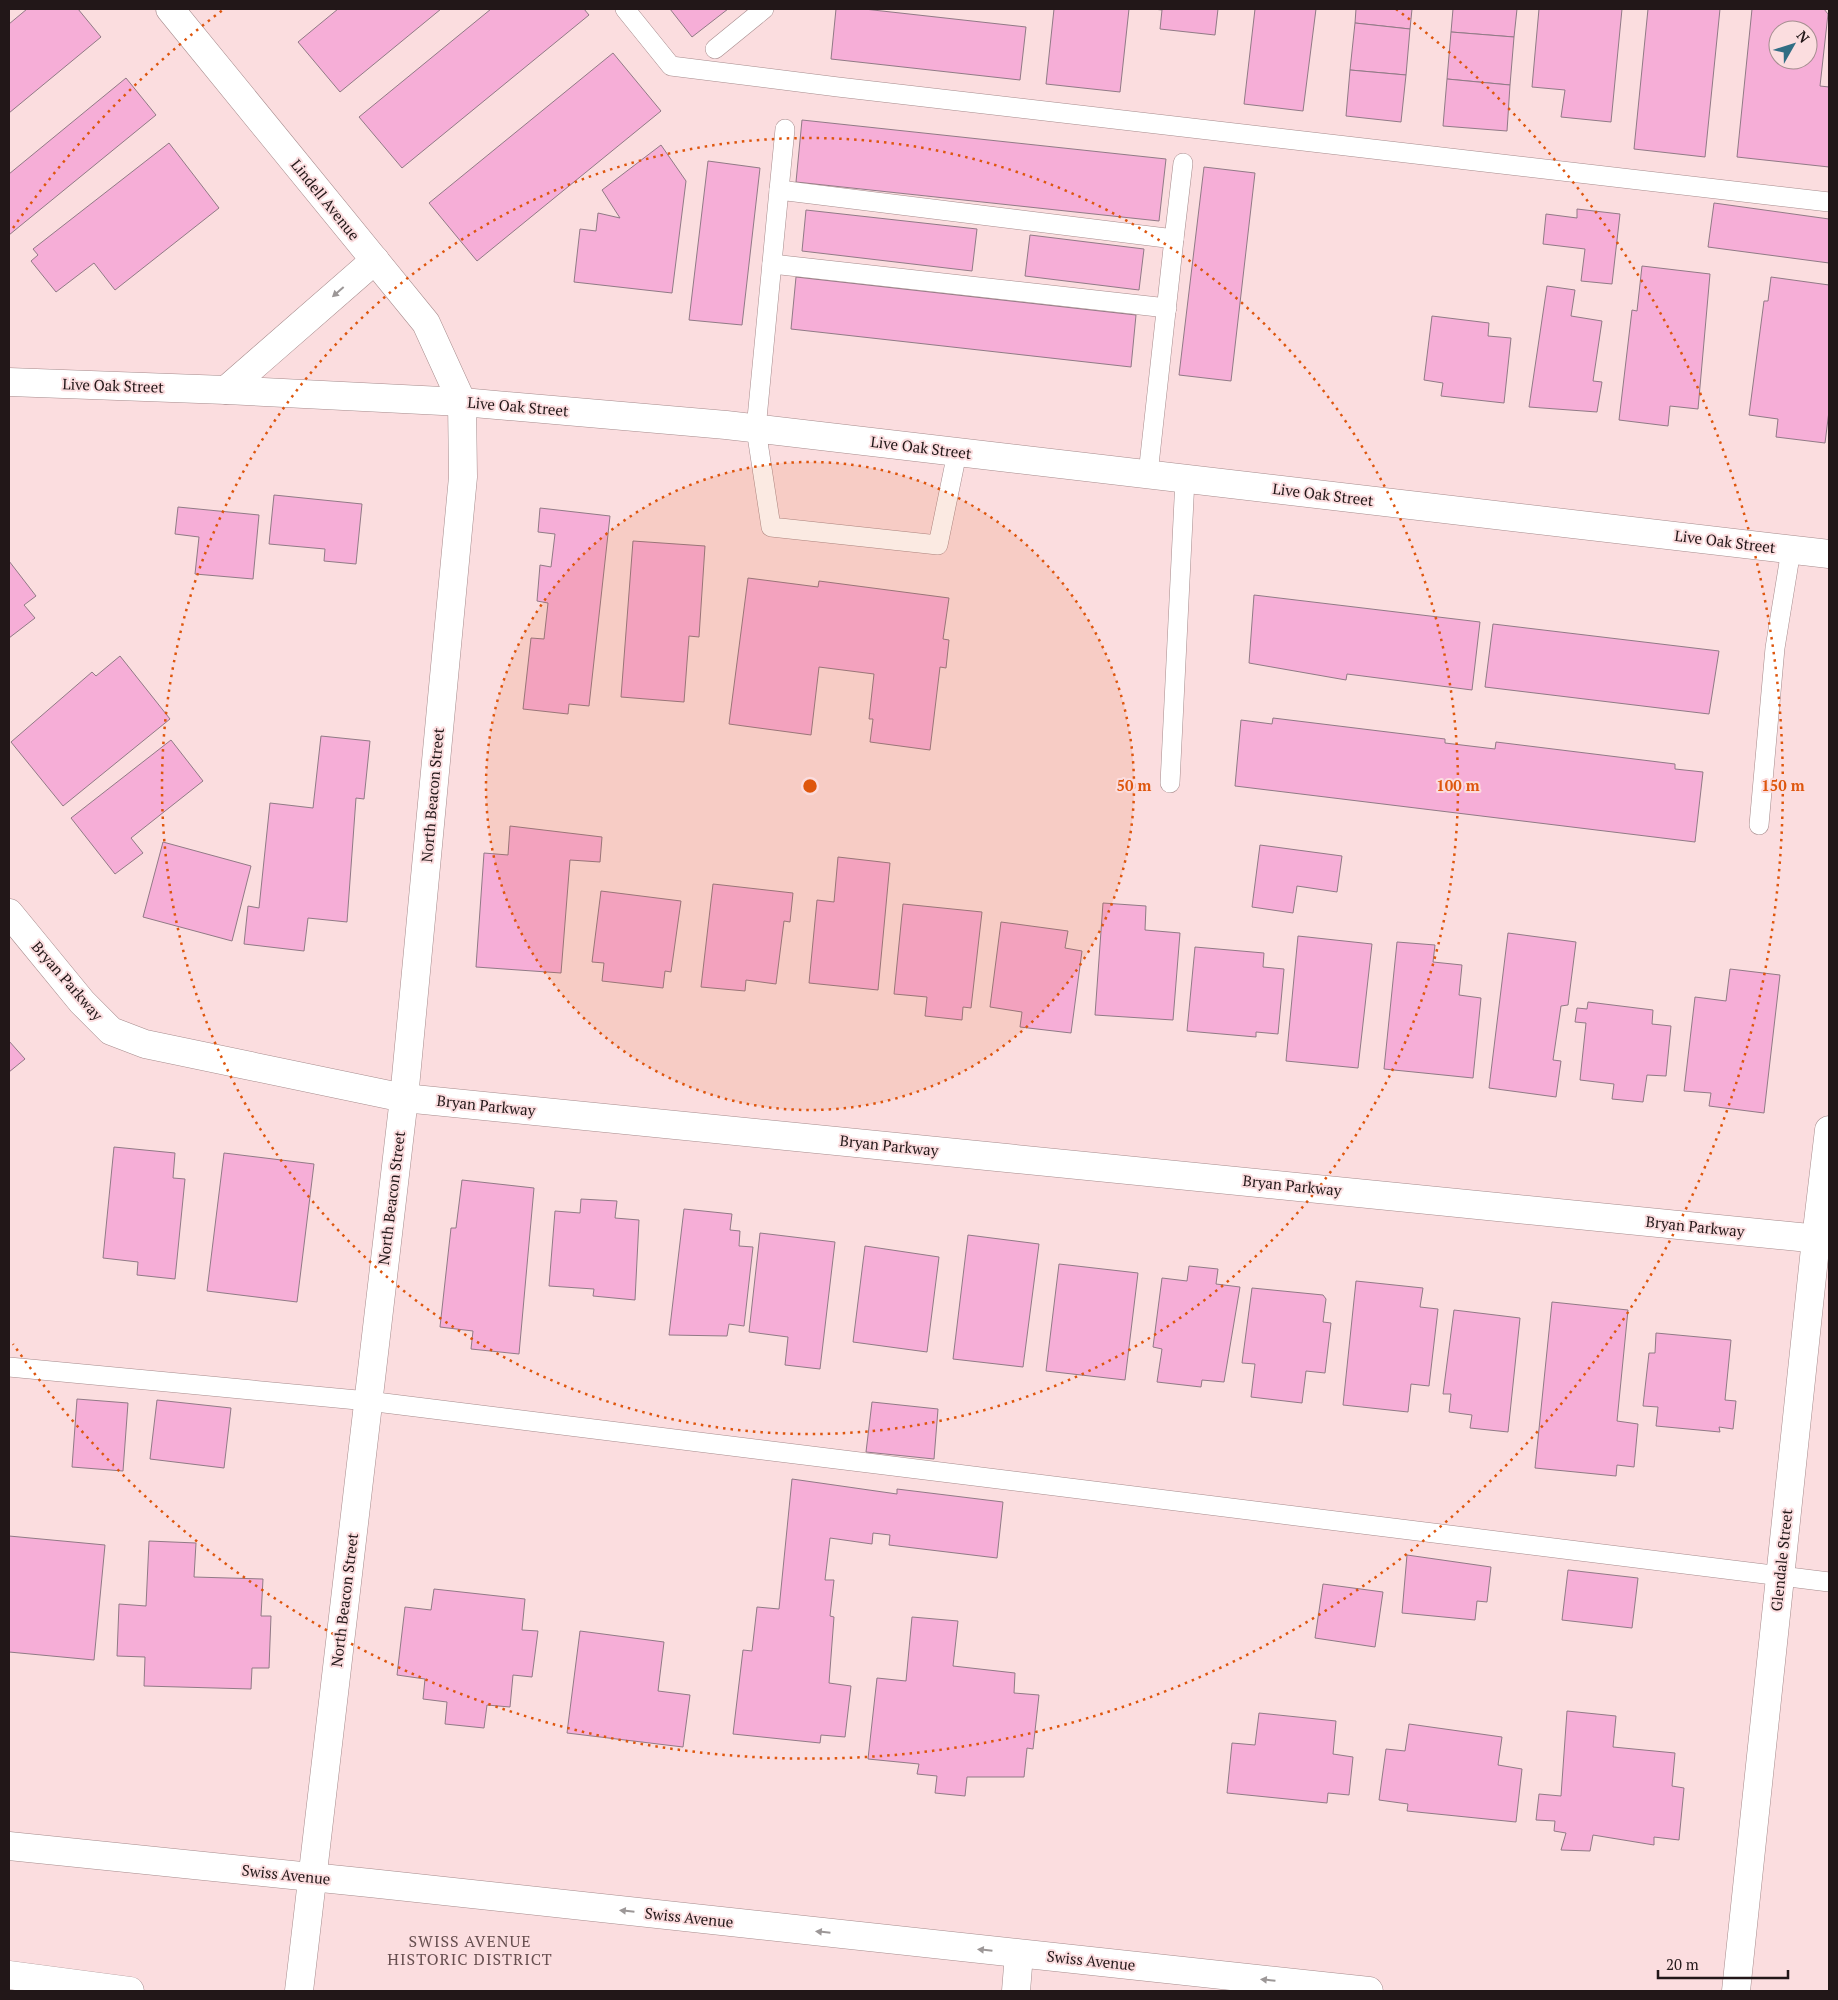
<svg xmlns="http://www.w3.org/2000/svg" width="1838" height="2000" font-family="'PT Serif',serif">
<rect width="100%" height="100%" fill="#fbdddf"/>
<g fill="#f6aed7" stroke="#917a86" fill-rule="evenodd">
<path d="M 27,9 L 78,9 L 101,37 L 9,113 L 9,24 Z"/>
<path d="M 338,9 L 441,9 L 340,92 L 298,42 Z"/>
<path d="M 491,9 L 584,9 L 589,15 L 402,168 L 359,117 Z"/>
<path d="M 670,9 L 728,9 L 692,37 Z"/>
<path d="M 836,9 L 864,9 L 1026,27 L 1020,80 L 831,59 Z"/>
<path d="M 1054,9 L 1129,9 L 1120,92 L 1046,84 Z"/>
<path d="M 1153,9 L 1218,9 L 1215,35 L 1160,29 L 1162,10 Z"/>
<path d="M 1255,9 L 1316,9 L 1303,111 L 1244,104 Z"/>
<path d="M 1356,9 L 1412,9 L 1410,29 L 1355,23 Z"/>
<path d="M 1453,9 L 1517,9 L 1514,37 L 1451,32 Z"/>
<path d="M 1539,9 L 1622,9 L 1611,122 L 1561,117 L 1565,90 L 1532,87 Z"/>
<path d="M 1648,9 L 1720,9 L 1705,157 L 1634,149 Z"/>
<path d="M 1752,9 L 1824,9 L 1828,14 L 1820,86 L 1829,87 L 1829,167 L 1737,157 ZM 1778,30 L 1808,30 L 1808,60 L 1778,60 Z"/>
<path d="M 1355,23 L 1410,29 L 1406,75 L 1350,70 Z"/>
<path d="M 1451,32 L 1514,37 L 1510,85 L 1447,79 Z"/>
<path d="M 613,53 L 661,111 L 477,261 L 429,203 Z"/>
<path d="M 1350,70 L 1406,75 L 1401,122 L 1346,116 Z"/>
<path d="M 126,78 L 156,115 L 9,235 L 9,174 Z"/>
<path d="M 1447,79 L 1510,85 L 1507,131 L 1443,126 Z"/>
<path d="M 802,120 L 1166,159 L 1159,221 L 796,182 Z"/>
<path d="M 169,143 L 219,208 L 115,290 L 94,263 L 56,292 L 31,261 L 38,255 L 33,249 Z"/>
<path d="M 661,145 L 686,181 L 672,293 L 574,282 L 580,229 L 596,231 L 598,213 L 620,218 L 602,190 Z"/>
<path d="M 708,161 L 760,168 L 742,325 L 689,320 Z"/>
<path d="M 1204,167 L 1255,173 L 1231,381 L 1179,375 Z"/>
<path d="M 1714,203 L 1829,219 L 1829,263 L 1708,247 Z"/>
<path d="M 1577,209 L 1620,214 L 1612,284 L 1581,281 L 1585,249 L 1543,244 L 1546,214 L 1577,218 Z"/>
<path d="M 806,210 L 977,229 L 972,271 L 802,251 Z"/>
<path d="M 1030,235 L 1144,249 L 1139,290 L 1025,276 Z"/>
<path d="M 1642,266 L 1710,274 L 1698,409 L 1670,406 L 1668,426 L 1619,420 L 1632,310 L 1637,311 Z"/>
<path d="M 796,277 L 1136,315 L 1131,367 L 791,329 Z"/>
<path d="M 1771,277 L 1829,285 L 1829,411 L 1825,443 L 1776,437 L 1778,419 L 1749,415 L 1764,301 L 1768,301 Z"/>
<path d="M 1547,286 L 1575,290 L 1571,316 L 1602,321 L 1593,381 L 1602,382 L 1597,412 L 1529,407 Z"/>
<path d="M 1432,316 L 1489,323 L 1488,336 L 1511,338 L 1504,403 L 1441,396 L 1443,383 L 1424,380 Z"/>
<path d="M 274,495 L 362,504 L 356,564 L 324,561 L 325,549 L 269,544 Z"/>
<path d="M 178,507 L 259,515 L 253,579 L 195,574 L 199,537 L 175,534 Z"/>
<path d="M 540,508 L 610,516 L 589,706 L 569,704 L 568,714 L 523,709 L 531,638 L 544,639 L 548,603 L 537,601 L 540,565 L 551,567 L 555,534 L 538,532 Z"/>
<path d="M 633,541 L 705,546 L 699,637 L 689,636 L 684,702 L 621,697 Z"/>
<path d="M 9,561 L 36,596 L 24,605 L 35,618 L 9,638 Z"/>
<path d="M 748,578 L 818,587 L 819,581 L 949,598 L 943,639 L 949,640 L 946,668 L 940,667 L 930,750 L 870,742 L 873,719 L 869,719 L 874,674 L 819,667 L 811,735 L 729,724 Z"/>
<path d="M 1254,595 L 1480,622 L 1472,690 L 1347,674 L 1346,680 L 1249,663 Z"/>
<path d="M 1493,624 L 1719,651 L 1709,714 L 1485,687 Z"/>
<path d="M 120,656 L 170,719 L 63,806 L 11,742 L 92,672 L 96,676 Z"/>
<path d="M 1273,718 L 1445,739 L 1445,743 L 1495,749 L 1496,742 L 1675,764 L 1675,769 L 1703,772 L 1695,842 L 1235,786 L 1241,720 L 1272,724 Z"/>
<path d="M 321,736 L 370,741 L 364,799 L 356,798 L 347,922 L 308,918 L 304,951 L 244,944 L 248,906 L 259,908 L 270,803 L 313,808 Z"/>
<path d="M 171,740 L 203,781 L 131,838 L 143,853 L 115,874 L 71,818 Z"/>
<path d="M 510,826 L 602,837 L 600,862 L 570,860 L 561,973 L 476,967 L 484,853 L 508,855 Z"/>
<path d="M 163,842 L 251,866 L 232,941 L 143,917 Z"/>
<path d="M 1260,845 L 1342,856 L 1337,892 L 1297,886 L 1293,913 L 1252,907 Z"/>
<path d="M 838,857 L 890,863 L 878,990 L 809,983 L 817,900 L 834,902 Z"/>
<path d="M 713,884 L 793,893 L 790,922 L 784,921 L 776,984 L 746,980 L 745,991 L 701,987 Z"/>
<path d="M 601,891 L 681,901 L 671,972 L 665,971 L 663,988 L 602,981 L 604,963 L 592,962 Z"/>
<path d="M 1103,903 L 1146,906 L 1145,930 L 1180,933 L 1173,1020 L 1095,1015 Z"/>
<path d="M 903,904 L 982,912 L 971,1008 L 963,1007 L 962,1020 L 925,1016 L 927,997 L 894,994 Z"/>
<path d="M 1001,922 L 1068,931 L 1065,948 L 1082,951 L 1071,1033 L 1020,1027 L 1022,1012 L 990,1007 Z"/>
<path d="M 1508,933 L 1576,942 L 1568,1005 L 1561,1006 L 1553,1060 L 1561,1061 L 1556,1097 L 1489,1088 Z"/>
<path d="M 1298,936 L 1372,944 L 1358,1068 L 1286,1061 Z"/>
<path d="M 1397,942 L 1435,945 L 1433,962 L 1462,965 L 1459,995 L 1481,998 L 1473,1078 L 1384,1069 Z"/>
<path d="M 1195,947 L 1264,953 L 1263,967 L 1284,969 L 1278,1034 L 1256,1032 L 1256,1037 L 1187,1031 Z"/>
<path d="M 1730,969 L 1780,975 L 1764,1113 L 1709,1106 L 1711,1093 L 1684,1091 L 1695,997 L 1726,1001 Z"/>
<path d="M 1588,1002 L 1653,1010 L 1652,1024 L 1671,1026 L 1666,1076 L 1647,1075 L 1643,1102 L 1612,1099 L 1614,1084 L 1580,1080 L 1586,1023 L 1575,1022 L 1577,1008 L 1587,1009 Z"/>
<path d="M 9,1041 L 25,1059 L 9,1072 Z"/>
<path d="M 114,1147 L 175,1153 L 173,1178 L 185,1179 L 175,1279 L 137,1275 L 138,1262 L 103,1258 Z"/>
<path d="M 224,1153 L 314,1164 L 297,1302 L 207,1291 Z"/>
<path d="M 462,1180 L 534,1188 L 519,1354 L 471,1349 L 473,1331 L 440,1327 L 451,1228 L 456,1228 Z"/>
<path d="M 581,1199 L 617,1201 L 615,1218 L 639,1220 L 635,1300 L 593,1296 L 594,1289 L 549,1286 L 555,1211 L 580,1213 Z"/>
<path d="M 684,1209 L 732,1214 L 730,1230 L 740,1231 L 739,1246 L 753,1247 L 744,1326 L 729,1324 L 727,1336 L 669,1335 Z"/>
<path d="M 760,1233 L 835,1242 L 820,1369 L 785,1365 L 788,1337 L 749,1332 Z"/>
<path d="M 968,1235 L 1039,1244 L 1023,1367 L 953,1359 Z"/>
<path d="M 865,1246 L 939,1257 L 927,1352 L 853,1342 Z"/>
<path d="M 1059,1264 L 1138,1273 L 1125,1380 L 1046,1371 Z"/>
<path d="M 1189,1266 L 1218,1269 L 1216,1284 L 1240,1287 L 1224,1382 L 1202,1380 L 1201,1387 L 1157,1382 L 1162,1349 L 1153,1347 L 1162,1278 L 1187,1281 Z"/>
<path d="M 1356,1281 L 1423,1288 L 1420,1307 L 1438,1309 L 1429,1386 L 1411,1384 L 1408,1412 L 1343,1405 Z"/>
<path d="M 1252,1288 L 1323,1295 L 1326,1299 L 1323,1322 L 1331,1323 L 1325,1373 L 1306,1371 L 1302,1403 L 1251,1397 L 1255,1364 L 1242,1363 Z"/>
<path d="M 1552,1302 L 1628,1310 L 1617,1421 L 1638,1424 L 1634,1467 L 1617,1465 L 1616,1476 L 1535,1468 Z"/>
<path d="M 1454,1310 L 1520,1318 L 1508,1432 L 1470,1428 L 1472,1415 L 1449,1412 L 1451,1394 L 1443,1394 Z"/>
<path d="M 1656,1333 L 1731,1340 L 1725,1400 L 1736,1401 L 1733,1429 L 1719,1427 L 1720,1432 L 1656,1426 L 1658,1407 L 1643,1406 L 1649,1353 L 1655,1353 Z"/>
<path d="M 77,1399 L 128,1403 L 123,1471 L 72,1467 Z"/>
<path d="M 157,1400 L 231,1408 L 224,1468 L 150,1459 Z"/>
<path d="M 872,1402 L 938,1409 L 934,1459 L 866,1452 Z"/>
<path d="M 792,1479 L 897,1494 L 897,1489 L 1003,1502 L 997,1558 L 889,1545 L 890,1535 L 873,1533 L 872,1544 L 830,1538 L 825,1580 L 834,1580 L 830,1616 L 834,1617 L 829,1683 L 851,1686 L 845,1737 L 821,1735 L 820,1743 L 733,1734 L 743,1650 L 752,1651 L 757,1607 L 779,1609 Z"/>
<path d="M 9,1536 L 105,1545 L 94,1660 L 9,1652 Z"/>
<path d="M 149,1541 L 196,1543 L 194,1577 L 263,1579 L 261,1616 L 271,1616 L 269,1668 L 252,1668 L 251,1689 L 144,1686 L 145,1657 L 117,1656 L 119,1604 L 146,1606 Z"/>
<path d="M 1407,1555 L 1491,1567 L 1487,1602 L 1477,1601 L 1475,1620 L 1402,1613 Z"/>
<path d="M 1568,1570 L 1638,1578 L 1632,1628 L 1562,1620 Z"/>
<path d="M 1323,1584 L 1383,1592 L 1375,1647 L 1315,1638 Z"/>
<path d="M 434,1589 L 525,1599 L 522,1630 L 538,1631 L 532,1677 L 513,1675 L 510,1707 L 487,1705 L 484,1728 L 445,1724 L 447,1702 L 423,1699 L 425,1679 L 397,1675 L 405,1607 L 431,1610 Z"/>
<path d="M 912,1617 L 958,1621 L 953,1666 L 1015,1673 L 1014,1693 L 1039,1695 L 1033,1749 L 1027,1748 L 1024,1777 L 967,1777 L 965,1796 L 935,1793 L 937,1776 L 917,1774 L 919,1764 L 868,1759 L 877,1678 L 906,1681 Z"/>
<path d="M 580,1631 L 664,1642 L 658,1691 L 690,1695 L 683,1747 L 567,1733 Z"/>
<path d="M 1567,1711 L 1616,1716 L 1613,1747 L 1675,1753 L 1672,1786 L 1684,1788 L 1679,1840 L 1654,1837 L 1654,1845 L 1593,1835 L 1590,1851 L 1561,1850 L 1566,1833 L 1554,1831 L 1555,1821 L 1536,1820 L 1539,1794 L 1561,1796 Z"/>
<path d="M 1259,1713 L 1336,1721 L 1333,1754 L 1353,1757 L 1349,1795 L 1328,1793 L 1327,1803 L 1227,1793 L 1232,1743 L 1255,1745 Z"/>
<path d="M 1409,1724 L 1502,1737 L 1498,1765 L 1522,1769 L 1516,1822 L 1407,1811 L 1408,1804 L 1379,1800 L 1386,1749 L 1405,1751 Z"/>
</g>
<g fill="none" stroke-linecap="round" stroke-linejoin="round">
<g stroke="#a68b8c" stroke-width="20">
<g id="lane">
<path d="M 625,9 L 671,66 L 838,87 L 1829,202"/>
<path d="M 715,49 L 764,9"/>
<path d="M 779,190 L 785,129"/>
<path d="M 1174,239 L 1183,163"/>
<path d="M 772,264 L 1167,308"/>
<path d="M 957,453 L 938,545 L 771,527 L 756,429 L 779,190 L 1174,239 L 1148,474"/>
<path d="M 1170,783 L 1185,479"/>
<path d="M 1759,825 L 1775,648 L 1791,550"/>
<path d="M 9,1367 L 368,1401 L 1829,1582"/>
</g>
</g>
<g stroke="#a68b8c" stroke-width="29">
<g id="street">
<path d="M 170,9 L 426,323 L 462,402"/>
<path d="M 9,913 L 82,1002 L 111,1031 L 145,1044 L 404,1098 L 1829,1240"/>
<path d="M 1736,1991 L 1816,1239 L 1829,1130"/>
</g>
</g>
<g stroke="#a68b8c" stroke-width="29">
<g id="secondary">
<path d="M 9,382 L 226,390 L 462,402 L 726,425 L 1829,554"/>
<path d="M 226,390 L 375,260"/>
<path d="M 9,1846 L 370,1883 L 1369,1991"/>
<path d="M 9,1975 L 130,1991"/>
<path d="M 299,1991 L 404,1098 L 463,477 L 462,402"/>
<path d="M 1016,1991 L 1019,1954"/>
</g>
</g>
<use href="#lane" stroke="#fff" stroke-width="19"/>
<use href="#street" stroke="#fff" stroke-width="28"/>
<use href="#secondary" stroke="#fff" stroke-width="28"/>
</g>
<defs><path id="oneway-solid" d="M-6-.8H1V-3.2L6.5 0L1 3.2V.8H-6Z" transform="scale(1.25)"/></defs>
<g fill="#9c9797">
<use href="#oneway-solid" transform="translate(338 292) rotate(139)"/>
<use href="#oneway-solid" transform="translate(627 1911) rotate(-174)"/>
<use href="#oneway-solid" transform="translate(823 1932) rotate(-174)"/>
<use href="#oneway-solid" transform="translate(985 1950) rotate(-174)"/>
<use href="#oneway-solid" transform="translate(1268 1980) rotate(-174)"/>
</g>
<circle cx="810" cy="786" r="324" fill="#de560d" fill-opacity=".12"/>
<g fill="none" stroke="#de560d" stroke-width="2.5" stroke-dasharray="2.5 5">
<circle cx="810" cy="786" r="324"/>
<circle cx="810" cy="786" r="648"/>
<path d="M13 228A973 973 0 0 1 224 9M1396 9A973 973 0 1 1 13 1344"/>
</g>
<g text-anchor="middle" stroke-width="4" stroke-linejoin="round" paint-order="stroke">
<g font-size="15" fill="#221718" stroke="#fbdddf">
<text transform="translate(325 200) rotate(51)" y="5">Lindell Avenue</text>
<text transform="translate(113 386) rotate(2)" y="5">Live Oak Street</text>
<text transform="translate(518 407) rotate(5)" y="5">Live Oak Street</text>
<text transform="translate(921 448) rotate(7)" y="5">Live Oak Street</text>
<text transform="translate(1323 495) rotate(7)" y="5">Live Oak Street</text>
<text transform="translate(1725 542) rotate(7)" y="5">Live Oak Street</text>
<text transform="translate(433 795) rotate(-85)" y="5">North Beacon Street</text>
<text transform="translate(67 981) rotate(49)" y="5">Bryan Parkway</text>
<text transform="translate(486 1106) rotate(6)" y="5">Bryan Parkway</text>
<text transform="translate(889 1146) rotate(6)" y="5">Bryan Parkway</text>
<text transform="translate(1292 1186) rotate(6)" y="5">Bryan Parkway</text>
<text transform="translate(392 1198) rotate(-83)" y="5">North Beacon Street</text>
<text transform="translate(1695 1227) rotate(6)" y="5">Bryan Parkway</text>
<text transform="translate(1782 1560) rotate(-84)" y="5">Glendale Street</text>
<text transform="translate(345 1600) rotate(-83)" y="5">North Beacon Street</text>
<text transform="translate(286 1875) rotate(6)" y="5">Swiss Avenue</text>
<text transform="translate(689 1918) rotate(6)" y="5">Swiss Avenue</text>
<text transform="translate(1091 1961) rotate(6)" y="5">Swiss Avenue</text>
</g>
<g font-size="16" letter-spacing="1" fill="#674f50" stroke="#fbdddf">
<text x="470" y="1947">SWISS AVENUE<tspan x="470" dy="18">HISTORIC DISTRICT</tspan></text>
</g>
</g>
<circle cx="810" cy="786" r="8" fill="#de560d" stroke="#fbdddf" stroke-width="2.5"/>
<g font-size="15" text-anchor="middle" font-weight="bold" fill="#de560d" stroke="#fbdddf" stroke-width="4" stroke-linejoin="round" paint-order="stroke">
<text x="1134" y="791">50 m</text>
<text x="1458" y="791">100 m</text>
<text x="1783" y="791">150 m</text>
</g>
<rect width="1838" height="2000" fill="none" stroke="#221718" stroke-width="20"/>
<g transform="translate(1793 45) rotate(51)"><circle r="24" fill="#fbdddf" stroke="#a48e8f"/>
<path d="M0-4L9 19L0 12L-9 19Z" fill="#316d84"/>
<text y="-8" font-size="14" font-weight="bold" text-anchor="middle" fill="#221718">N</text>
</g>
<path d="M1658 1970v8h130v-8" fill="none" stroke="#221718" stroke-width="2.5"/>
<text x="1666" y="1970" font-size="15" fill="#221718" stroke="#fbdddf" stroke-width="4" paint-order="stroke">20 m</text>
</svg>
